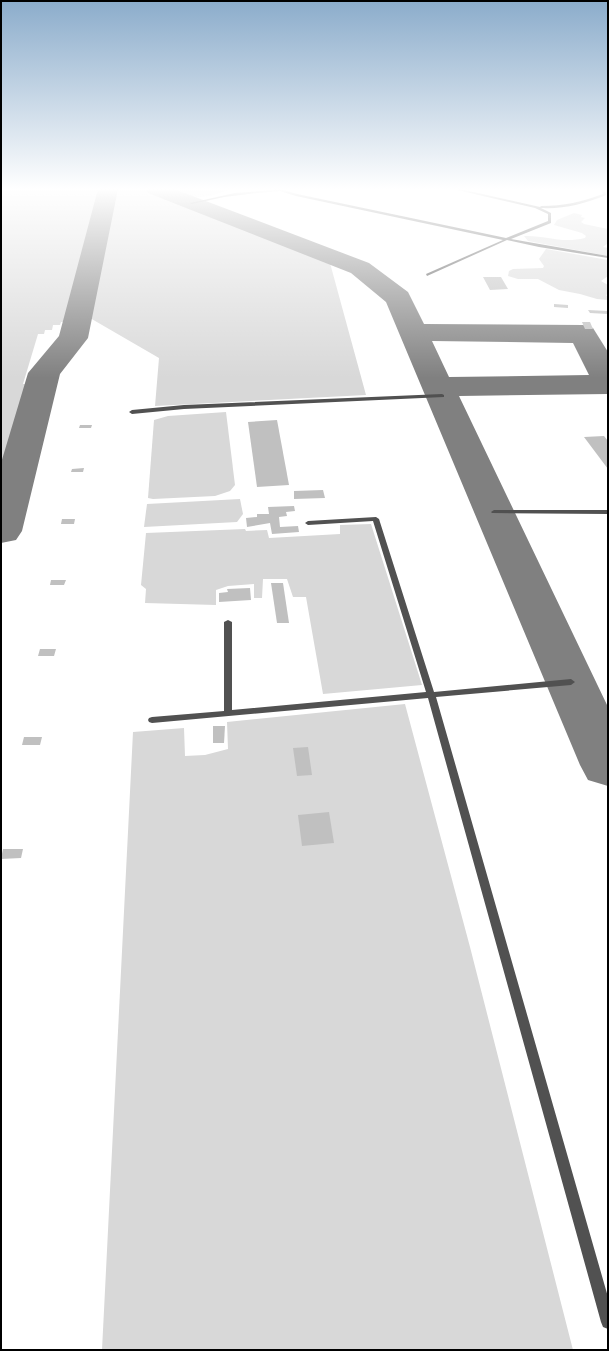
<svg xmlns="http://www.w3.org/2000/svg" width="609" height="1351" font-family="'Nunito Sans',sans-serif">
<rect width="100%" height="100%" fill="#fff"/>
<g fill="#d8d8d8">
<path d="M 1,189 L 100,189 L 66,322 L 61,322 L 60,325 L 53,325 L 52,330 L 45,330 L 44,334 L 38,334 L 23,384 L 33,384 L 1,494 Z"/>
<path d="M 116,189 L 147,189 L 330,263 L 366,395 L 155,406 L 159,358 L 90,318 Z"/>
<path d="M 168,189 L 233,189 C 205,198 196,201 168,189 Z"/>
<path d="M 574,213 L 582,215 L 581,217 L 585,218 L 581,222 L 584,224 L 608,229 L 608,243 L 603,247 L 608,248 L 608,256 L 528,241 L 524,236 C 546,235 561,244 585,238 L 586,236 L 582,233 L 554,225 L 557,220 Z"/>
<path d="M 546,249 L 608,260 L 608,276 L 601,281 L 608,285 L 608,294 L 606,295 L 608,297 L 608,300 L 597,299 L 580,294 L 559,290 L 538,279 L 518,279 L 508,276 L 509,271 L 513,269 L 543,268 L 544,266 L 539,259 Z"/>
<path d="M 226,412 L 235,485 L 230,491 L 215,496 L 153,499 L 148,498 L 154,420 L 168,416 Z"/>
<path d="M 240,499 L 243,514 L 237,522 L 144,527 L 147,504 Z"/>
<path d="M 371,524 L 422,685 L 323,694 L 306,597 L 293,597 L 287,579 L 263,579 L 262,598 L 254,598 L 254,584 L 228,586 L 216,590 L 216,605 L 145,603 L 146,589 L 141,585 L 146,533 L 245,529 L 246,531 L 267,530 L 269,538 L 340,534 L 340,525 Z"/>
<path d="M 405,704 L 470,947 L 573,1350 L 102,1350 L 133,732 L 184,728 L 185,756 L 205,755 L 228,749 L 227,722 Z"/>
</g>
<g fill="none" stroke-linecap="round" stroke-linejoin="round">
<g fill="#808080" fill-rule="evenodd">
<path d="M 98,189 L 118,189 L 88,338 L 60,374 L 22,531 L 16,540 L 1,543 L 1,463 L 28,373 L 59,336 Z"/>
<path d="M 145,189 L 174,189 L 369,263 L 408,292 L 424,324 L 583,325 L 593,328 L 608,352 L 608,394 L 459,396 L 608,707 L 608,786 L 588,780 L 580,765 L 386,302 L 351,273 L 148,193 ZM 432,341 L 573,343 L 589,375 L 449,377 Z"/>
</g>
</g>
<g fill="#c0c0c0">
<path d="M 483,277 L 501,277 L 508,289 L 490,290 Z"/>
<path d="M 554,304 L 568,305 L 568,308 L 554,307 Z"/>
<path d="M 588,310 L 607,311 L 608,314 L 590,313 Z"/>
<path d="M 582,322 L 590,322 L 593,329 L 585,329 Z"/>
<path d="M 277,420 L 289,485 L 257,487 L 248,422 Z"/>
<path d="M 80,425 L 92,425 L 91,428 L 79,428 Z"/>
<path d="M 604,436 L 608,441 L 608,469 L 584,437 Z"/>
<path d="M 84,468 L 83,472 L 71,472 L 72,469 Z"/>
<path d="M 323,490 L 325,498 L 294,499 L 294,491 Z"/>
<path d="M 294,506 L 295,511 L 286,512 L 287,516 L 279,517 L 280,527 L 298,526 L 299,532 L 272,534 L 270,523 L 247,527 L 246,518 L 257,517 L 257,514 L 269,514 L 268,507 Z"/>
<path d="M 62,519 L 75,519 L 74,524 L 61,524 Z"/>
<path d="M 51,580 L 66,580 L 64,585 L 50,585 Z"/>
<path d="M 271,583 L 283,583 L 289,623 L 277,623 Z"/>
<path d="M 250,588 L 251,600 L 219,602 L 219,593 L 228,592 L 227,589 Z"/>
<path d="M 40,649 L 56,649 L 54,656 L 38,656 Z"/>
<path d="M 213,726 L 225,726 L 224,743 L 213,743 Z"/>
<path d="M 24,737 L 42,737 L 40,745 L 22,745 Z"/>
<path d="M 308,747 L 312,775 L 297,776 L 293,748 Z"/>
<path d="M 329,812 L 334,843 L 302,846 L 298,815 Z"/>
<path d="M 3,849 L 23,849 L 21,858 L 1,859 Z"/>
</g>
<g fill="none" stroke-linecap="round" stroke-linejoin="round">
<g fill="#515151" fill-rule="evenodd">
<path d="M 274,189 L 280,189 L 297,194 L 506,238 L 548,221 L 548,214 L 535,208 L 453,189 L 460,189 L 540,207 L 541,206 C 565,206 581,202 603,194 L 601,189 L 605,189 L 606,195 C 584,204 564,209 541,208 L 551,213 L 551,223 L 511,239 L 608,256 L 608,258 L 539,247 L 507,240 L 427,276 L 426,274 L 503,240 L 296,196 L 280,191 L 256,193 L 224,197 L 192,204 L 190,203 L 235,193 L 276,190 Z"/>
<path d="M 442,394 L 444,395 L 444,397 L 184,409 L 132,414 L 129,412 L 132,410 L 184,405 Z"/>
<path d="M 494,510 L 608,510 L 608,514 L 492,513 L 491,512 Z"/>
<path d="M 376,517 L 379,519 L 434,692 L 571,679 L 575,682 L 571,685 L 436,697 L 608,1297 L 608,1329 L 603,1327 L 601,1322 L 428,698 L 152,723 L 149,722 L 148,720 L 149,718 L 152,717 L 224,711 L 224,622 L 228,620 L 232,622 L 232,710 L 426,692 L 373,521 L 308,525 L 305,523 L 308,521 Z"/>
</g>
</g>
<linearGradient id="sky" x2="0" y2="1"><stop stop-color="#8baccb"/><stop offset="0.5" stop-color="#fff"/><stop offset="1" stop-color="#fff" stop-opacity="0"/></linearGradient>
<rect width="609" height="378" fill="url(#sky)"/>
<rect width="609" height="1351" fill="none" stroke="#000000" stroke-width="4"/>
</svg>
